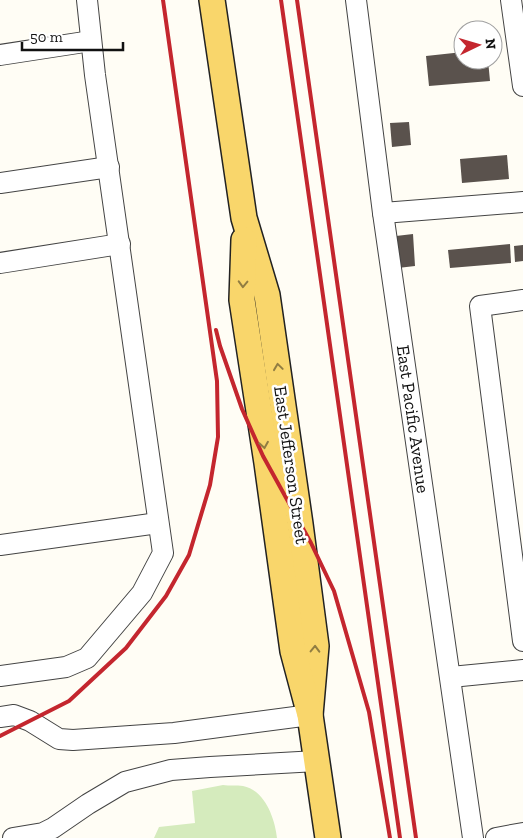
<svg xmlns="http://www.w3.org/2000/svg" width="523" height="838" font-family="'Zilla Slab',serif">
<rect width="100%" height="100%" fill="#fffdf5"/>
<path fill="#d5ebbd" d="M 223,785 C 229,786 237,785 243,786 C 265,790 275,819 277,838 L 154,838 L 159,827 L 195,823 L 192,791 Z"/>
<g fill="#5a524d">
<path d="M 463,52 L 463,60 L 488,60 L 490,81 L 429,86 L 426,56 Z"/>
<path d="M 409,122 L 411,145 L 392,147 L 390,123 Z"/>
<path d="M 507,155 L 509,179 L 462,183 L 460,159 Z"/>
<path d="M 413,234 L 415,266 L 398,268 L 396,236 Z"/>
<path d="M 510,244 L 511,263 L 450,268 L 448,250 Z"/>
<path d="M 523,245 L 523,261 L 515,262 L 514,246 Z"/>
</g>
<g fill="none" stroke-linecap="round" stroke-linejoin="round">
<g stroke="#444" stroke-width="22">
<g id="minor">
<path d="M 356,0 L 383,213 L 473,838"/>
<path d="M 511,0 L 523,86"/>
<path d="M 0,55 L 91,41"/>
<path d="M 0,183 L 109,167"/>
<path d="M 383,213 L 523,202"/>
<path d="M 0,263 L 120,244"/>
<path d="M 523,300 L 480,306 L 523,641"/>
<path d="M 0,545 L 158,523"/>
<path d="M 0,676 L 66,667 L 87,658 L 142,593 L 163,553 L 95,75 L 87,0"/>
<path d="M 451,677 L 523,670"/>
<path d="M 0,717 L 14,715 L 30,721 L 59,739 L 73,740 L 174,733 L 310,715"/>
<path d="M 13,838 L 43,833 L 53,828 L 88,804 L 125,782 L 171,770 L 210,767 L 317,761"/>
<path d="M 496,838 L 523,833"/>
</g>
</g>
<g stroke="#222" stroke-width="28">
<g id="major">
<path d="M 212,0 L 244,218 L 267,295 L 300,524 L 316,646 L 310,715"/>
<path d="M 244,240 L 242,300 L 267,463 L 293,651 L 310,715 L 328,838"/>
</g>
</g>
<use href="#minor" stroke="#fff" stroke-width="20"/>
<use href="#major" stroke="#f9d66b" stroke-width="25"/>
<g stroke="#c4262e" stroke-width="4">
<path d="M 281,0 L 400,838"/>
<path d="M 297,0 L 416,838"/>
<path d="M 216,330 L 220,346 L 242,409 L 263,456 L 311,543 L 334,591 L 369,712 L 390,838"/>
<path d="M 0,736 L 69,701 L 126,648 L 166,596 L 189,555 L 210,485 L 218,437 L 217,381 L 163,0"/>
</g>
</g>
<defs><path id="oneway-chevron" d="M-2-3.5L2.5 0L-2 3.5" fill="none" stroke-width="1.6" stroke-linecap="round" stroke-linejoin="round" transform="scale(1.25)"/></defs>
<g stroke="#917d42">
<use href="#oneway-chevron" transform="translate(243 284) rotate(92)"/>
<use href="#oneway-chevron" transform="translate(278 367) rotate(-98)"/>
<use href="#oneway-chevron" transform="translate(264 445) rotate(81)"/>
<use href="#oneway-chevron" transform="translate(315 649) rotate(-89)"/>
</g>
<g text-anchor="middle" stroke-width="5" stroke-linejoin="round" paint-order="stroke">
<g font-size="18" fill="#111" stroke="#fff">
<text transform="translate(413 419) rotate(82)" y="6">East Pacific Avenue</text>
<text transform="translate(291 465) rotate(82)" y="6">East Jefferson Street</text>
</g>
</g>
<g transform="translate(478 45) rotate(85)"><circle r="24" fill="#ffffff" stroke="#a0a0a0"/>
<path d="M0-4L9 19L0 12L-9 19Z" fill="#c4262e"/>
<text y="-8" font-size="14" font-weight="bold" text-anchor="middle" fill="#111111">N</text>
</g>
<path d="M22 42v8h101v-8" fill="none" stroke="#111111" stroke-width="2.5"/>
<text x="30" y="42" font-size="15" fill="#111111" stroke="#ffffff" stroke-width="4" paint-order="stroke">50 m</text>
</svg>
